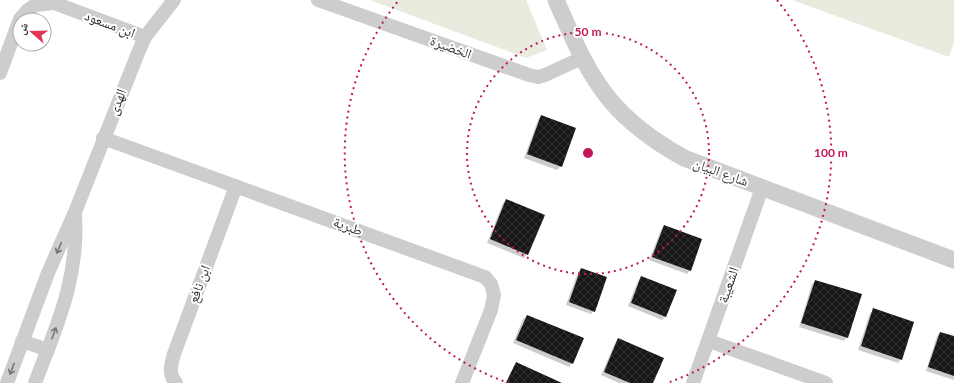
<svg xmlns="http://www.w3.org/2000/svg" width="954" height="383" font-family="Lato,'Noto Naskh Arabic',sans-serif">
<defs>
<pattern id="building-cross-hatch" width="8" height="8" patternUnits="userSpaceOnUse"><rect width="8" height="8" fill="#171717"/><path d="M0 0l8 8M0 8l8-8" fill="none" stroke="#303030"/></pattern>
</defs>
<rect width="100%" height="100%" fill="#fff"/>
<g fill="#e7ecde">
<path d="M 370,0 L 526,0 L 547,50 L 526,58 Z"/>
<path d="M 792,0 L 954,0 L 954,42 L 949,57 Z"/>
</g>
<g fill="#0003">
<path d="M 541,116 L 561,166 L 557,170 L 524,158 L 538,120 Z"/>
<path d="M 507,200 L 527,254 L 524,258 L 487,243 L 503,203 Z"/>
<path d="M 664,226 L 690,271 L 687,274 L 649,260 L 661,230 Z"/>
<path d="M 581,269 L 594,311 L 591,314 L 566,305 L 578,272 Z"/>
<path d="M 641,277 L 666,316 L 662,320 L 628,306 L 638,281 Z"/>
<path d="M 816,281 L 847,337 L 844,341 L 799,327 L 812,284 Z"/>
<path d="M 874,310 L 901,359 L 898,363 L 858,350 L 870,313 Z"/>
<path d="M 527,316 L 572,363 L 569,367 L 513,343 L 523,319 Z"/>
<path d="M 940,333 L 954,337 L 954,380 L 926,371 L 937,336 Z"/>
<path d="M 618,339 L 652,383 L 619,383 L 601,375 L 615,343 Z"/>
<path d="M 516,363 L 560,383 L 505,383 Z"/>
</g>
<g fill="url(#building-cross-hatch)">
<path d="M 541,115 L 576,128 L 562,167 L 527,154 Z"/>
<path d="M 506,199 L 545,215 L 528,255 L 490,239 Z"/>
<path d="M 664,225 L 702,239 L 691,271 L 652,257 Z"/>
<path d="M 581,268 L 607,277 L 595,312 L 569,302 Z"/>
<path d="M 641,276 L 677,290 L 666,317 L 631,303 Z"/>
<path d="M 815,280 L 862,294 L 848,338 L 801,323 Z"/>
<path d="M 873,308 L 914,322 L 902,360 L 861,346 Z"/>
<path d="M 527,315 L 584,338 L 573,364 L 516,340 Z"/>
<path d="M 940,332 L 954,336 L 954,376 L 928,367 Z"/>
<path d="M 618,338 L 664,358 L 653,383 L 630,383 L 604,372 Z"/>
<path d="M 516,362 L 562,383 L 506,383 Z"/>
</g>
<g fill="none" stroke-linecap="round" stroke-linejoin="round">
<g stroke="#cdcdcd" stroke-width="14">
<path d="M 318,0 L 529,75 L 538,77 L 545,75 L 582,58"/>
<path d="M 0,73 L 20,19 L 28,10 L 35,5 L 54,3 L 145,37"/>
<path d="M 103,138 L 485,277 L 491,284 L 494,295 L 491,310 L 462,383"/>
<path d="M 22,341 L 48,350"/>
<path d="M 709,341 L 826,383"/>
<path d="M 7,383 L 48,273 L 75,212 L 138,53 L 145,37 L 174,0"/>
<path d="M 35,383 C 57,325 79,278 75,215"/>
<path d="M 176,383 C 168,375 171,364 174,354 L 236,186"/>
<path d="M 693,383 L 762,188"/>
</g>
<path stroke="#cdcdcd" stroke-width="17" d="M 556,0 C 571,34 586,71 610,100 C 630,124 657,143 684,158 L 954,260"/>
</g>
<defs><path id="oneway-shaft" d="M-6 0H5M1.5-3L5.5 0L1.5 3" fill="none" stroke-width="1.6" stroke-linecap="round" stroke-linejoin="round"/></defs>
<g stroke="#777">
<use href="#oneway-shaft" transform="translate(59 248) rotate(113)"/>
<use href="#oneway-shaft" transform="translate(54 333) rotate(-70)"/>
<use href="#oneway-shaft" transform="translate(12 369) rotate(110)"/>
</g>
<g fill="none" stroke="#c2185b" stroke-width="2" stroke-dasharray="2 4">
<circle cx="588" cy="153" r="121"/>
<path d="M509 383A243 243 0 0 1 399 0M777 0A243 243 0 0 1 667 383"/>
</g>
<g text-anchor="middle" stroke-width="4" stroke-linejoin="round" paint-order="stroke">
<g font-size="14" fill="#303030" stroke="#fff">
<text transform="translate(110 24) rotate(21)" y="5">ابن مسعود</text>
<text transform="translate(451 47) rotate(20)" y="5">الخضيرة</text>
<text transform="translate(117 102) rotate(-69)" y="5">الهدى</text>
<text transform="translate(721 172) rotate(20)" y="5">شارع البيان</text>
<text transform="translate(348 226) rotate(20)" y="5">طبرية</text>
<text transform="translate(199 284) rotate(-70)" y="5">ابن نافع</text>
<text transform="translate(728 285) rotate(-71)" y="5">الشعيبة</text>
</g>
</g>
<circle cx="588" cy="153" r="6" fill="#c2185b" stroke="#fff" stroke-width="2"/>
<g font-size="12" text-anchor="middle" font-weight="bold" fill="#c2185b" stroke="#fff" stroke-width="4" stroke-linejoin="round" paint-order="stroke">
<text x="588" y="36">50 m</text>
<text x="831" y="157">100 m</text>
</g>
<g transform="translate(32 32) rotate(290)"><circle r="19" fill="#ffffff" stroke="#acacac"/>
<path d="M0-3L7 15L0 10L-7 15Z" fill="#e43453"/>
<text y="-6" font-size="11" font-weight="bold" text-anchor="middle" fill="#303030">ش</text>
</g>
</svg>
